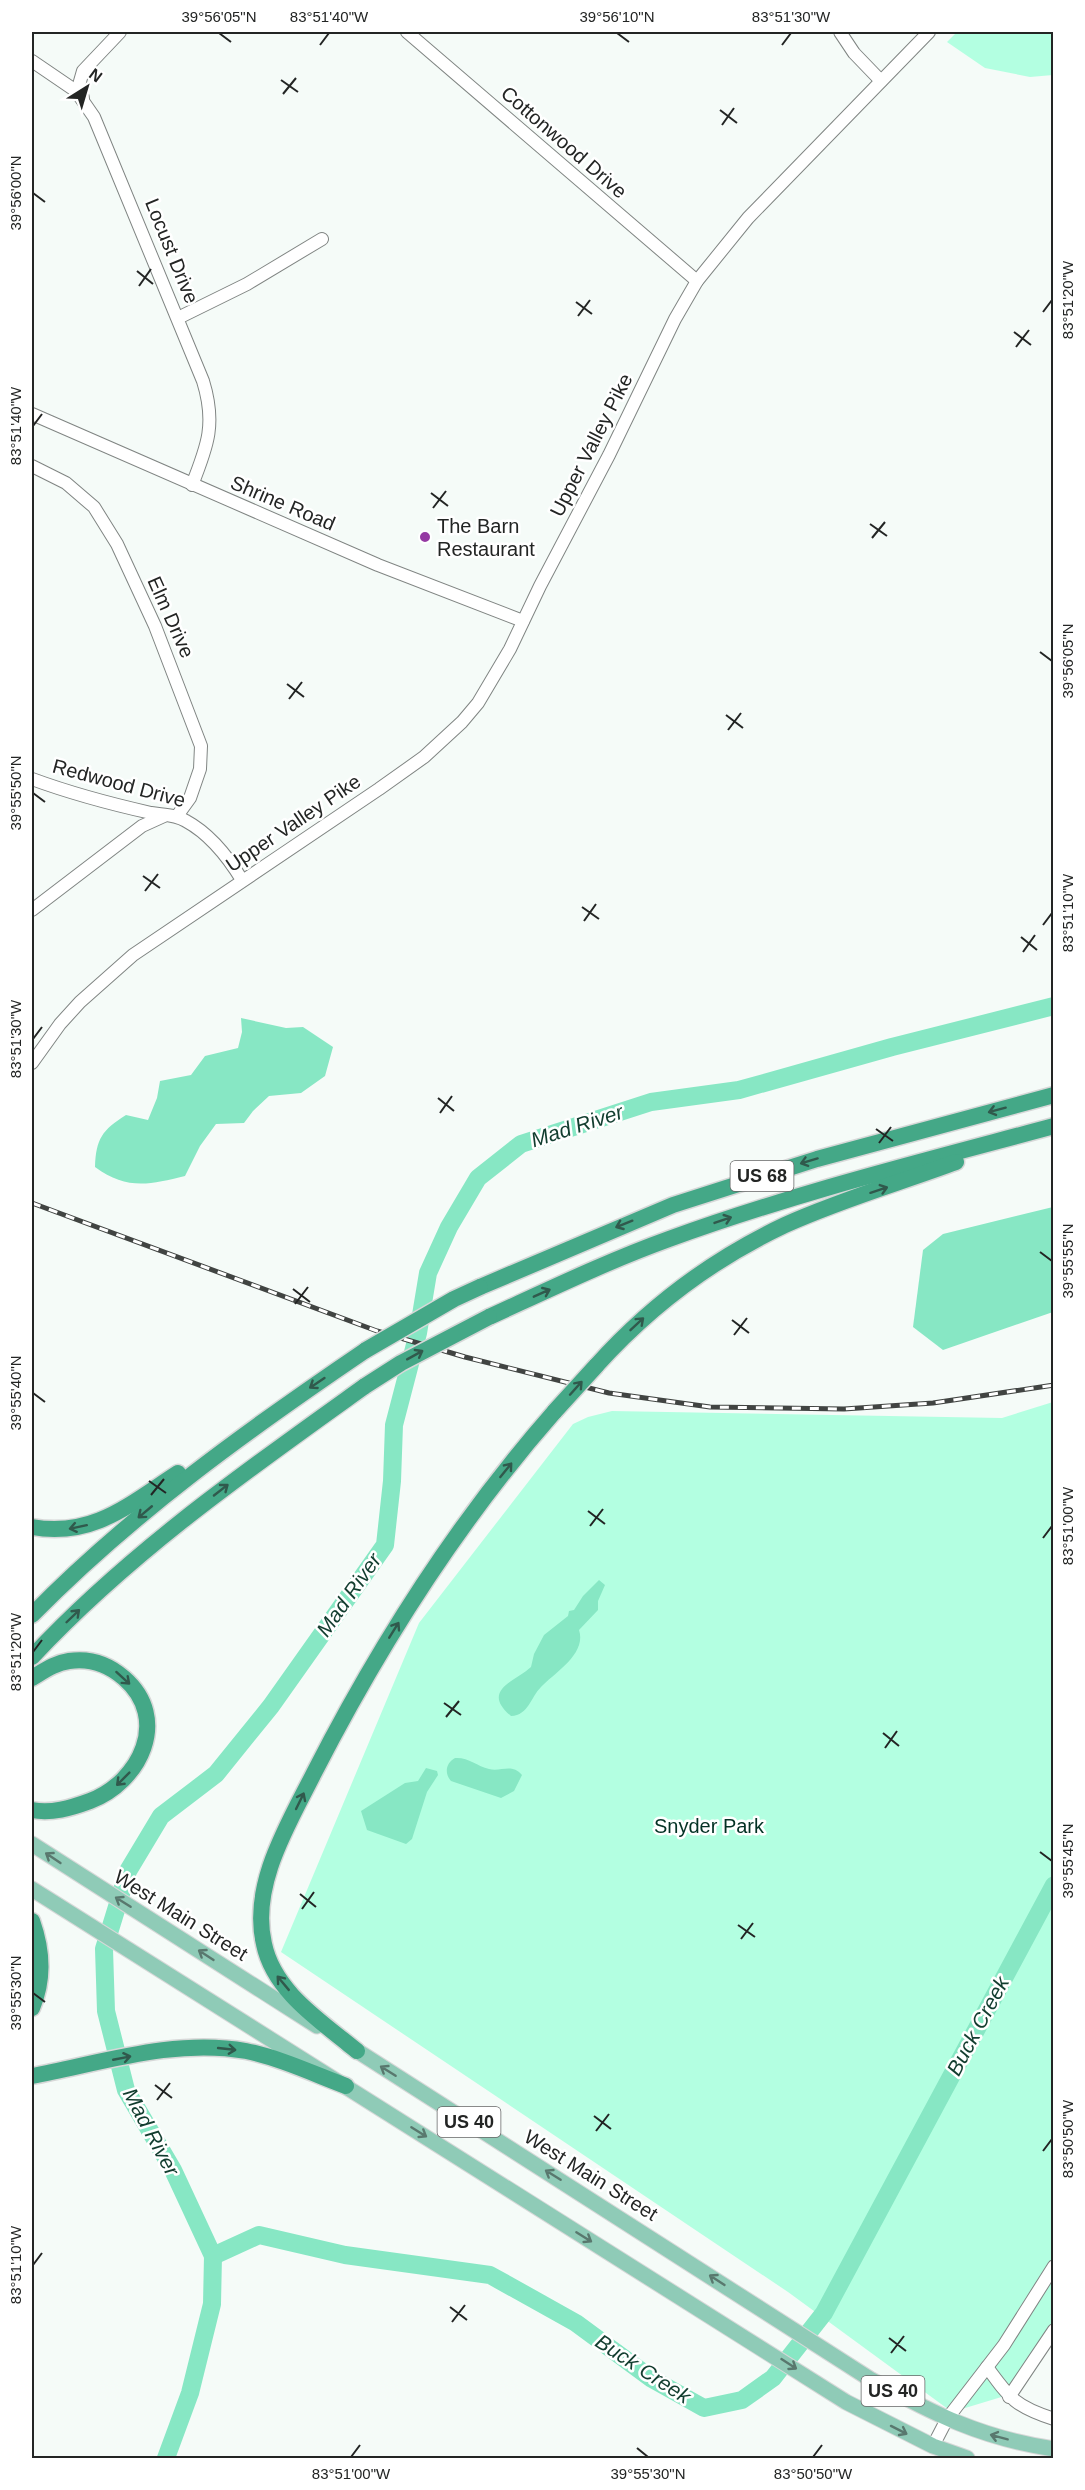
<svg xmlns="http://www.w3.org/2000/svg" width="1085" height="2490" font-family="Arial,sans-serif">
<rect width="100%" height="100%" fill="#f5fbf8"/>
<g fill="#b3ffe1">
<path d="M 957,32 L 1053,32 L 1053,75 L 1030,77 L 985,68 L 947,42 Z"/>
<path d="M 1053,1402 L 1054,2328 L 1008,2395 L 952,2412 L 788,2292 L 281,1952 L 419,1623 L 573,1424 L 588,1417 L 612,1411 L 1002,1418 Z"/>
</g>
<g fill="#87e7c4">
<path d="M 241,1018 L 286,1028 L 303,1027 L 333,1047 L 325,1076 L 301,1093 L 269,1096 L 253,1111 L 244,1123 L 216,1124 L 200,1146 L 185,1176 C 149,1185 126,1190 95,1167 C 96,1139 102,1130 126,1115 L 148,1120 L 157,1098 L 160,1081 L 191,1075 L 205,1056 L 238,1048 L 242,1032 Z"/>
<path d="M 1053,1207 L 1053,1312 L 943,1350 L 913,1327 L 923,1250 L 943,1234 Z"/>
<path d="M 599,1580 L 605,1585 L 598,1601 L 598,1610 L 579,1630 C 587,1654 554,1673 541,1687 C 530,1698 529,1715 511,1716 C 480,1690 516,1681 531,1667 L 534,1654 L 544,1635 L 568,1616 L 569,1611 L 574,1610 L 583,1596 Z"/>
<path d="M 455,1758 C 468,1757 477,1766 489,1769 C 501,1772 512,1763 522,1775 L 514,1791 L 501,1798 L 451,1781 C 444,1773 446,1763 455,1758 Z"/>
<path d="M 426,1768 L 437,1771 L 438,1775 L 427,1792 L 412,1839 L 406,1844 L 367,1830 L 361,1811 L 405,1783 L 418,1781 Z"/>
</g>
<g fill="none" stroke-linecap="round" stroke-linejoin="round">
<g stroke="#87e7c4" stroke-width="18">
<path d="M 213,2256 L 259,2235 L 345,2255 L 490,2275 L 576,2323 L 652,2379 L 704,2408 L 742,2400 L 773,2378 L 824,2313 L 1054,1885"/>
<path d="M 166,2458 L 190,2393 L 212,2304 L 213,2256 L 173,2170 L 126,2090 L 106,2011 L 104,1949 L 128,1871 L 161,1816 L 216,1774 L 271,1706 L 385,1545 L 392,1481 L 394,1425 L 418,1333 L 428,1273 L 449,1227 L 478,1178 L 521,1144 L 651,1102 L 739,1090 L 892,1047 L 1054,1006"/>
</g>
<g stroke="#808583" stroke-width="14">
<g id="minor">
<path d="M 407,32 L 697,281"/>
<path d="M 840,32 L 854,53 L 881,81"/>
<path d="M 32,61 L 76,91 L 94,117 L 203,381 C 216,423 208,445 192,485"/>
<path d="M 83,98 L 79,85 L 83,71 L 120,32"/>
<path d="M 178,318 L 247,284 L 322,239"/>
<path d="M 32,414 L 378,565 L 523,621"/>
<path d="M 32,466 L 66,483 L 94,507 L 117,544 L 155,626 L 201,746 L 200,769 L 190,798 L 177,816"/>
<path d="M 32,779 C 70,793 111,804 151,813 C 163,815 175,814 186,821 C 210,834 228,857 242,880"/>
<path d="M 32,910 L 142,826 L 164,816"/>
<path d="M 32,1063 L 60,1024 L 80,1002 L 133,955 L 379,789 L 424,757 L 462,722 L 478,703 L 510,649 L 540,586 L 609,455 L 675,319 L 697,281 L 748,218 L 929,32"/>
<path d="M 987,2367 C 1010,2399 1016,2407 1054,2419"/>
<path d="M 1009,2397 L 1054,2330"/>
<path d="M 933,2446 L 947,2419 L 1004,2345 L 1054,2266"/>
</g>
</g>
<g stroke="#d7d8d8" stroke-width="17">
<g id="major">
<path d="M 32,1844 L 317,2026"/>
<path d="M 32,1889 L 846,2402 L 933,2446 L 967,2458"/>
<path d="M 348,2045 L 870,2379 C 934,2414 981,2438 1054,2449"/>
</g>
</g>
<g stroke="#d7d8d8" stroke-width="19">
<g id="highway">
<path d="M 480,1287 L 673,1205 L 817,1159 L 1054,1095"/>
<path d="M 489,1317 C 548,1290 608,1261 669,1239 C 795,1193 924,1161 1054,1126"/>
<path d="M 596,1366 C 649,1307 713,1259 785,1225 C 840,1200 899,1183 956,1162"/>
<path d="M 32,1527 C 93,1538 130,1504 178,1473"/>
<path d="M 32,1615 C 132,1513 248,1430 366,1350"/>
<path d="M 32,1657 C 130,1552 249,1469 365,1386"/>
<path d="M 32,1678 C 44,1671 55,1663 69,1661 C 89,1658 108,1664 124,1678 C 171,1719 140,1782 90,1801 C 71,1808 51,1814 32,1810"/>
<path d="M 32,1921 C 42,1949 44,1980 32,2008"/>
<path d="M 357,2051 C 321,2021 274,1992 264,1944 C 250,1885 289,1823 314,1773 C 380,1644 459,1520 555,1411"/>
<path d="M 32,2076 C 101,2063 175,2038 246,2051 C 280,2058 314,2074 346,2086"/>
</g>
</g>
<use href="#minor" stroke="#fff" stroke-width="12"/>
<use href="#major" stroke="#8fcbb7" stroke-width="15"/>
<use href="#highway" stroke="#44a887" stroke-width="16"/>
<g stroke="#414442" stroke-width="5">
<path id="rail" d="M 32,1203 L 377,1331 L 465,1357 L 609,1393 L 710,1407 L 844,1409 L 933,1403 L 1054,1385"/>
</g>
<use href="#rail" stroke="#fff" stroke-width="3" stroke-dasharray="9" stroke-linecap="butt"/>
<g stroke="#d7d8d8" stroke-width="19" stroke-linecap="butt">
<g id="highway-bridge">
<path d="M 366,1350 L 454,1299 L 480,1287"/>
<path d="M 365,1386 L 401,1363 L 489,1317"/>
<path d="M 555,1411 L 596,1366"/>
</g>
</g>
<use href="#highway-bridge" stroke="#44a887" stroke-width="16"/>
</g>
<defs><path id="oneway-shaft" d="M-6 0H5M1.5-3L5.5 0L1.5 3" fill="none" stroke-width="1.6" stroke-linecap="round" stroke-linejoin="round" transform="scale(1.5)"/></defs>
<g stroke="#30594c">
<use href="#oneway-shaft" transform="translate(997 1110) rotate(165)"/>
<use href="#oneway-shaft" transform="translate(809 1161) rotate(163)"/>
<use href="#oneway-shaft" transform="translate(879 1190) rotate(-18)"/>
<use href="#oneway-shaft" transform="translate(723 1220) rotate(-19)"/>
<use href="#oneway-shaft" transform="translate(624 1224) rotate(158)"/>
<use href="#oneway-shaft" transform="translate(542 1293) rotate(-24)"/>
<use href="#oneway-shaft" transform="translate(637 1324) rotate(-43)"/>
<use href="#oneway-shaft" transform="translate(415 1355) rotate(-29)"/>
<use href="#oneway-shaft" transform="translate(317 1383) rotate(146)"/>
<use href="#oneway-shaft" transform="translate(576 1388) rotate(-48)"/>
<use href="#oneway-shaft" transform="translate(506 1470) rotate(-51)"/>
<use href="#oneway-shaft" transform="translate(221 1490) rotate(-38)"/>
<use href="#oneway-shaft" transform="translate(145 1512) rotate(140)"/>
<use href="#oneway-shaft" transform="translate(78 1527) rotate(168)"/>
<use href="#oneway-shaft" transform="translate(73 1616) rotate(-44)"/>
<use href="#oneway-shaft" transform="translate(394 1630) rotate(-58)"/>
<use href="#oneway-shaft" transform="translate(123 1678) rotate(42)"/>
<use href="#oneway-shaft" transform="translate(123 1779) rotate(135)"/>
<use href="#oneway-shaft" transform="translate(300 1801) rotate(-64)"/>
<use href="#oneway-shaft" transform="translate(283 1983) rotate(-130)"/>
<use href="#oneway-shaft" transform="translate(227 2049) rotate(6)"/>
<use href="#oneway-shaft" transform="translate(122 2058) rotate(-11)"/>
</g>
<g stroke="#59786e">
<use href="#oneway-shaft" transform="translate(53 1858) rotate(-146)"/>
<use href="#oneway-shaft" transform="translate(123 1902) rotate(-148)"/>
<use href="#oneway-shaft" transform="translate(206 1955) rotate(-147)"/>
<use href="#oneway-shaft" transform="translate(388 2071) rotate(-148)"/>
<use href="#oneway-shaft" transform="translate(419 2132) rotate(32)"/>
<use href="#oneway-shaft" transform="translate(553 2175) rotate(-148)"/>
<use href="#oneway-shaft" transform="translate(584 2237) rotate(32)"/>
<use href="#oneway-shaft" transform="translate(717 2280) rotate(-147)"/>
<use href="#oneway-shaft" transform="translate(789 2364) rotate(33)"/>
<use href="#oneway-shaft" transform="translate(899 2430) rotate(27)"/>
<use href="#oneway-shaft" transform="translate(999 2437) rotate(-165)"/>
</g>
<path fill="none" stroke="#232524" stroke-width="2" d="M 219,33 L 231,42M 617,33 L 629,42M 320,45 L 329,33M 782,45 L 791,33M 281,80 L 298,92M 283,94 L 296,78M 720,110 L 737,123M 722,125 L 734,108M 33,193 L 45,202M 137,271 L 153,284M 139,286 L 151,269M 576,302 L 592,314M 1043,312 L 1052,300M 578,316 L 590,300M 1014,332 L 1031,345M 1016,347 L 1029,330M 33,426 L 42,414M 431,493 L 448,506M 433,508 L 446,491M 870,524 L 887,536M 872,538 L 885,522M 1040,652 L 1052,661M 287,684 L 304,697M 289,699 L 302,682M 726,715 L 743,728M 728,730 L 741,713M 33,793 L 45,802M 143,876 L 160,888M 145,891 L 158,874M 582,907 L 599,919M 584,921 L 596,904M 1043,925 L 1052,913M 1021,937 L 1037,950M 1023,952 L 1035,935M 33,1039 L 42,1027M 438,1098 L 454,1111M 440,1113 L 452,1096M 876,1129 L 893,1141M 879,1143 L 891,1127M 1040,1252 L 1052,1261M 293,1289 L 310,1302M 295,1304 L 308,1287M 732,1320 L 749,1333M 734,1335 L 747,1318M 33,1393 L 45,1402M 149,1481 L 166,1493M 151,1495 L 164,1479M 588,1511 L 605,1524M 590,1526 L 603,1509M 1043,1538 L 1052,1526M 33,1652 L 42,1640M 444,1703 L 461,1715M 446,1717 L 459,1701M 883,1733 L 899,1746M 885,1748 L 897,1731M 1040,1852 L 1052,1861M 300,1894 L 316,1907M 302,1909 L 314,1892M 738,1925 L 755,1937M 741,1939 L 753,1923M 33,1993 L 45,2002M 155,2085 L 172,2098M 157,2100 L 170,2083M 594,2116 L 611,2129M 596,2131 L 609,2114M 1043,2151 L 1052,2139M 33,2265 L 42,2253M 450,2307 L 467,2320M 452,2322 L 465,2305M 889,2338 L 906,2351M 891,2353 L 904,2336M 637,2448 L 648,2457M 351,2457 L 360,2445M 813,2457 L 822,2445"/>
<circle fill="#9539a3" stroke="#fff" stroke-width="2" cx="425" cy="537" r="6"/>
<g text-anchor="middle" stroke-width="5" stroke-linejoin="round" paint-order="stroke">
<g fill="#fff" stroke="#656666" stroke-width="1.5">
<rect x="730.5" y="1161" width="63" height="30" rx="4.5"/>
<rect x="437.5" y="2107" width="63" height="30" rx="4.5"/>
<rect x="861.5" y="2376" width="63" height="30" rx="4.5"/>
</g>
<g font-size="18" font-weight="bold" fill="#232524">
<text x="762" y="1182">US 68</text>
<text x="469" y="2128">US 40</text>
<text x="893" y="2397">US 40</text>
</g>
<g font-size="20" fill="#232524" stroke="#fff">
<text transform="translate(564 142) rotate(41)" y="7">Cottonwood Drive</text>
<text transform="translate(172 251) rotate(68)" y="7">Locust Drive</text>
<text transform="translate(591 445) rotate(-63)" y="7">Upper Valley Pike</text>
<text transform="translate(283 503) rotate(23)" y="7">Shrine Road</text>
<text transform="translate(171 617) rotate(66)" y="7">Elm Drive</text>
<text transform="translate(119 783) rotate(15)" y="7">Redwood Drive</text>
<text transform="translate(293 823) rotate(-34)" y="7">Upper Valley Pike</text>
<text transform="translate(181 1915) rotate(32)" y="7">West Main Street</text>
<text transform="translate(591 2175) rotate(32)" y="7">West Main Street</text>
</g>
<g font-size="20" fill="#232524" stroke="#fff" text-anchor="start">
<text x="437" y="533">The Barn<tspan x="437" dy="23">Restaurant</tspan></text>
</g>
<g font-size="20" fill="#033224" stroke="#fff">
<text x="709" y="1833">Snyder Park</text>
</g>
<g font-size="21" font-style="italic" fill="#123d2f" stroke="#fff">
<text transform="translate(577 1126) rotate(-18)" y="7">Mad River</text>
<text transform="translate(349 1595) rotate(-55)" y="7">Mad River</text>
<text transform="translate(978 2026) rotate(-62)" y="7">Buck Creek</text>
<text transform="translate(151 2132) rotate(62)" y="7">Mad River</text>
<text transform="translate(643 2369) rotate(33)" y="7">Buck Creek</text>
</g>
</g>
<rect width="1085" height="2490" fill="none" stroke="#ffffff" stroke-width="66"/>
<g transform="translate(87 87) rotate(37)" stroke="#ffffff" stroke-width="4.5" paint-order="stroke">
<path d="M0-4.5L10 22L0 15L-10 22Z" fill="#232524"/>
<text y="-9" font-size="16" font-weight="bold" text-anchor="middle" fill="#232524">N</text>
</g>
<rect x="33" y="33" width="1019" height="2424" fill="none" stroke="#232524" stroke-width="2"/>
<g font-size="15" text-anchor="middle" fill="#232524">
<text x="219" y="22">39°56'05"N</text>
<text x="329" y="22">83°51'40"W</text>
<text x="617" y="22">39°56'10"N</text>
<text x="791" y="22">83°51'30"W</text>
<text transform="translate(16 193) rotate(-90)" y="5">39°56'00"N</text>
<text transform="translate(1068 300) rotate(-90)" y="5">83°51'20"W</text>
<text transform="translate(16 426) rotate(-90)" y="5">83°51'40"W</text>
<text transform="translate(1068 661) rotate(-90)" y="5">39°56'05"N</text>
<text transform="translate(16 793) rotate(-90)" y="5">39°55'50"N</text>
<text transform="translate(1068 913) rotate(-90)" y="5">83°51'10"W</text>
<text transform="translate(16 1039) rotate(-90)" y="5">83°51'30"W</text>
<text transform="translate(1068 1261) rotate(-90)" y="5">39°55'55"N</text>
<text transform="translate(16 1393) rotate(-90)" y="5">39°55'40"N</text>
<text transform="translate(1068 1526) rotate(-90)" y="5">83°51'00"W</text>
<text transform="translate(16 1652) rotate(-90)" y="5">83°51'20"W</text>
<text transform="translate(1068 1861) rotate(-90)" y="5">39°55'45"N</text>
<text transform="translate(16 1993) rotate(-90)" y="5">39°55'30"N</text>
<text transform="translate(1068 2139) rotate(-90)" y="5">83°50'50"W</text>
<text transform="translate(16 2265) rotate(-90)" y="5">83°51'10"W</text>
<text x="351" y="2479">83°51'00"W</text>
<text x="648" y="2479">39°55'30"N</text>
<text x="813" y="2479">83°50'50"W</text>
</g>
</svg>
